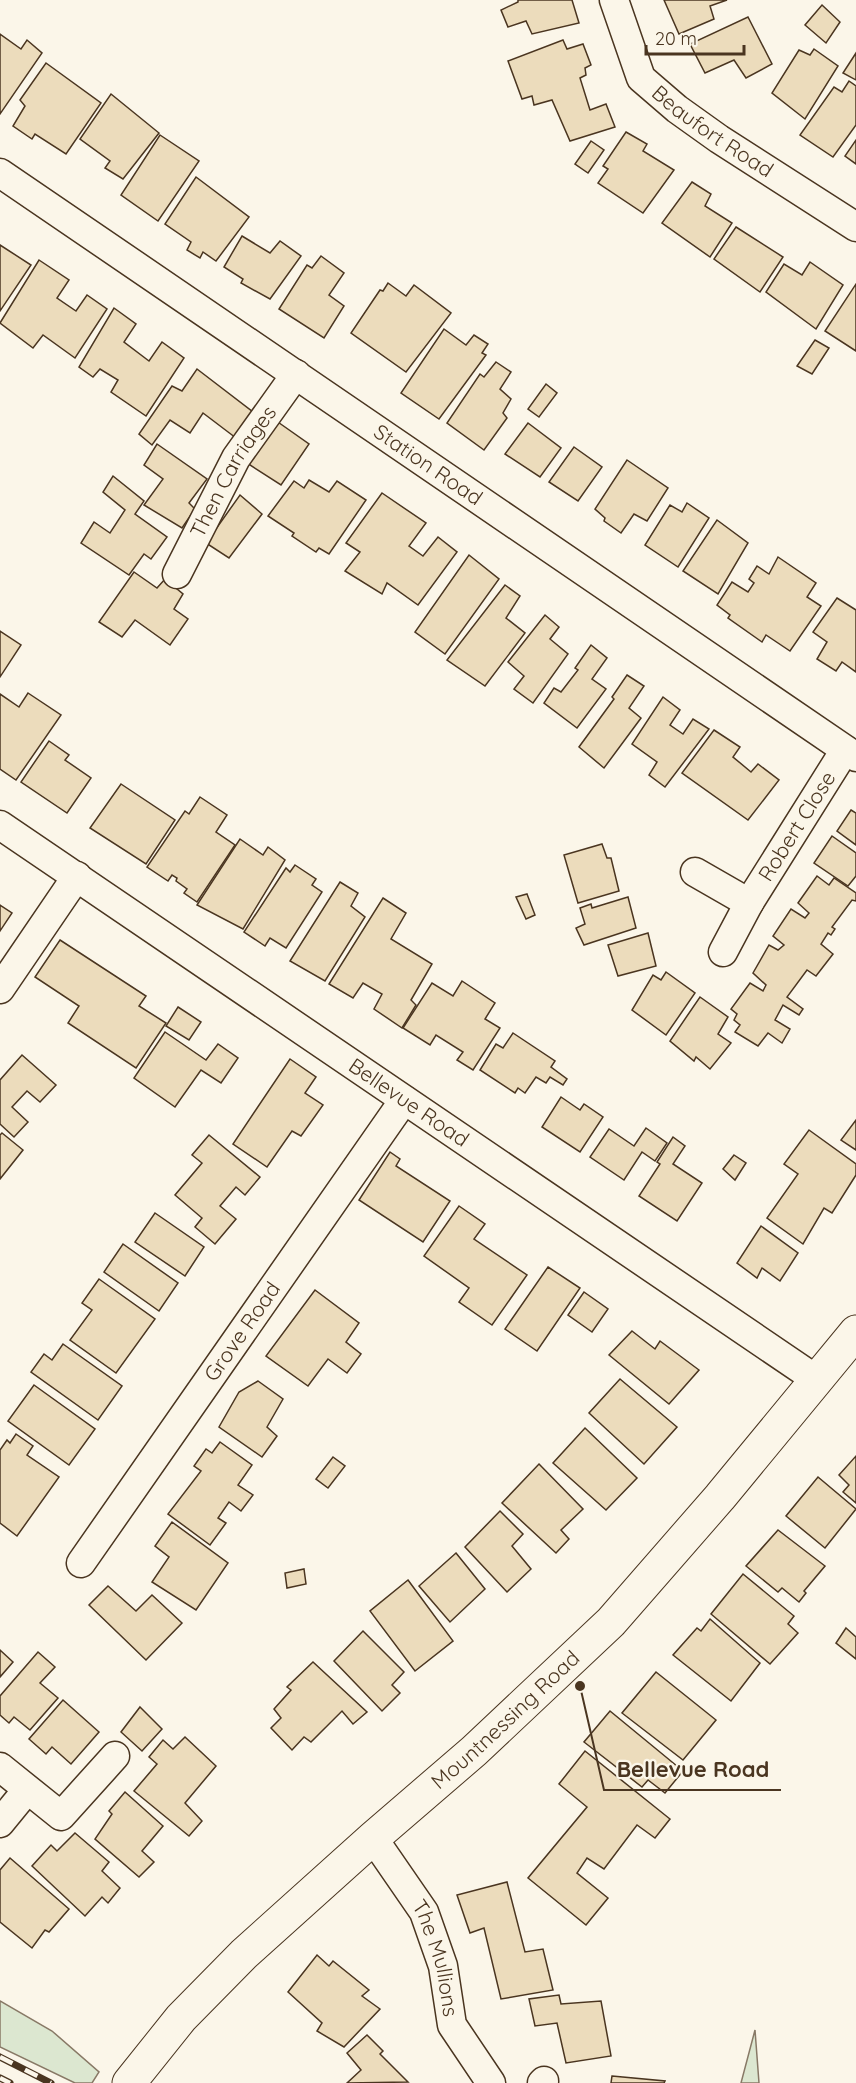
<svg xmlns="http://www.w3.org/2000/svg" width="856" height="2083" font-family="Quicksand,sans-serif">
<rect width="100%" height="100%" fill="#fbf6e9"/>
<g fill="#dce7d0" stroke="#887966" stroke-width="1.5">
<path d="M 0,2001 L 52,2031 L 99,2072 L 92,2083 L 75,2083 L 0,2047 Z"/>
<path d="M 755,2030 L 759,2083 L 741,2083 Z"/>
</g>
<g fill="#ecdcbc" stroke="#4a3520" stroke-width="1.5">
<path d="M 518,0 L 572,0 L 579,23 L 532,34 L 526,21 L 508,27 L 501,10 L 518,2 Z"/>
<path d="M 664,0 L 727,0 L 710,6 L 714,19 L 679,34 Z"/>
<path d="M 822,5 L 840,22 L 826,43 L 805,25 Z"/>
<path d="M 748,17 L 772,64 L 746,78 L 734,60 L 705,73 L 690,44 Z"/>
<path d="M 0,34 L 21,49 L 27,40 L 42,53 L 0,114 Z"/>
<path d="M 563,40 L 567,49 L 583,44 L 591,65 L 585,68 L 586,75 L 580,78 L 590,110 L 606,104 L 615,127 L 570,141 L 552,100 L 534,105 L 532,96 L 522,99 L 508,61 Z"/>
<path d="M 814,49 L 838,66 L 805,119 L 772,93 L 799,50 L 810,55 Z"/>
<path d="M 856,53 L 856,80 L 843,73 Z"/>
<path d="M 46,63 L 101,103 L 66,154 L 35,134 L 32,139 L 13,126 L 25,106 L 20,100 Z"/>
<path d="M 849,81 L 856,86 L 856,125 L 833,157 L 800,135 L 834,87 L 842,92 Z"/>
<path d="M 111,94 L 159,133 L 123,179 L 105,168 L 110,161 L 80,139 Z"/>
<path d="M 626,132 L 647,144 L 643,151 L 674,170 L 643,213 L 598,183 L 608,169 L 603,166 Z"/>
<path d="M 160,135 L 199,161 L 158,221 L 121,195 Z"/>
<path d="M 856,140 L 856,164 L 845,156 Z"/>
<path d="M 591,141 L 604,150 L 588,173 L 575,164 Z"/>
<path d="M 196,177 L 249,217 L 216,261 L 203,252 L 200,258 L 187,250 L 191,242 L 165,224 Z"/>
<path d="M 692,182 L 711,194 L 705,206 L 732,223 L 710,257 L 662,223 Z"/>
<path d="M 736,227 L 783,257 L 760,292 L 714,259 Z"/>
<path d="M 242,236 L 270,253 L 280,241 L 301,256 L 270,299 L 241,283 L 243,279 L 224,267 Z"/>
<path d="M 0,245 L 31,265 L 0,311 Z"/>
<path d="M 321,256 L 344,273 L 329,295 L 344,306 L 324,338 L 279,309 L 307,265 L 312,268 Z"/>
<path d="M 39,260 L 69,280 L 57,298 L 76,311 L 87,295 L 107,309 L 75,358 L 43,335 L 33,348 L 0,323 Z"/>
<path d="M 810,262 L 843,285 L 816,329 L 766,292 L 784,264 L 802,275 Z"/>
<path d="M 388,283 L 406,296 L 414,285 L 451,313 L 406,372 L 351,333 L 380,290 L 383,291 Z"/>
<path d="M 856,284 L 856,351 L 825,331 Z"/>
<path d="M 114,308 L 136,324 L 124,342 L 149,361 L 162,342 L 184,358 L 146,416 L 111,392 L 118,380 L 100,369 L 93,377 L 79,367 Z"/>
<path d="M 444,329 L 466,345 L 474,335 L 488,344 L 482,353 L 486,355 L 439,419 L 401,393 Z"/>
<path d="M 815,340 L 829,348 L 812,374 L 797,366 Z"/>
<path d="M 496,362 L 511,372 L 500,389 L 511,399 L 503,413 L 507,418 L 484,450 L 447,423 L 480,374 L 484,377 Z"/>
<path d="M 197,369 L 253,412 L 236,438 L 203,413 L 190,433 L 170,420 L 152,445 L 139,434 L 172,386 L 182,391 Z"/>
<path d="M 546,384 L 557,393 L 539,417 L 528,409 Z"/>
<path d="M 275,420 L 309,444 L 281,485 L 247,463 Z"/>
<path d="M 528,423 L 561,448 L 540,477 L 505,454 Z"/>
<path d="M 157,444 L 207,479 L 189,503 L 195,509 L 182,528 L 144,505 L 163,479 L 144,465 Z"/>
<path d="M 574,447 L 602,467 L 578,501 L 549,482 Z"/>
<path d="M 627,460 L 668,488 L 647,521 L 634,514 L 621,533 L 604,521 L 605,518 L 595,509 Z"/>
<path d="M 113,476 L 144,501 L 135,514 L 167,537 L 151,559 L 144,554 L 129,575 L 81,543 L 94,522 L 110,533 L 125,510 L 103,492 Z"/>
<path d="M 309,480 L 329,492 L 337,481 L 366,500 L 329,554 L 319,548 L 316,552 L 292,536 L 294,533 L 268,516 L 294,481 L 304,488 Z"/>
<path d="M 382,493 L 426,523 L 409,546 L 423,556 L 438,537 L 457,552 L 418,605 L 387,583 L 382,594 L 345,571 L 360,552 L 346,543 Z"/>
<path d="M 240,495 L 262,514 L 229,558 L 206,543 Z"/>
<path d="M 687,503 L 709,518 L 678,567 L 645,545 L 670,505 L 682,512 Z"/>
<path d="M 717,520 L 748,543 L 718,594 L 683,571 Z"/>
<path d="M 469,555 L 499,579 L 445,654 L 415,632 Z"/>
<path d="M 778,557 L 816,583 L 807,597 L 821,606 L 790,651 L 766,635 L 762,642 L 728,618 L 730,615 L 717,605 L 732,582 L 748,592 L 754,583 L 749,579 L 757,566 L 769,574 Z"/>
<path d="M 134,572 L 157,588 L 165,579 L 183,594 L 174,609 L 188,619 L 170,645 L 135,620 L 122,637 L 99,622 Z"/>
<path d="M 505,585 L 520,596 L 506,618 L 525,633 L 485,686 L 447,660 Z"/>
<path d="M 837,598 L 856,610 L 856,672 L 842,662 L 836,671 L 817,659 L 827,642 L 813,632 Z"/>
<path d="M 545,615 L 559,627 L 550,639 L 568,654 L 533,703 L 514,689 L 524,676 L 508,662 Z"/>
<path d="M 0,631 L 21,645 L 0,677 Z"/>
<path d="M 591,645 L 607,658 L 592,679 L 606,689 L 577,728 L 544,703 L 554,688 L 561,692 L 578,670 L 575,668 Z"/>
<path d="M 627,675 L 644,686 L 629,708 L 641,718 L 604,768 L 579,747 L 614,699 L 612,697 Z"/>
<path d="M 28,693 L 61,715 L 16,780 L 0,769 L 0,694 L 19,707 Z"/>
<path d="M 663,697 L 680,710 L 670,725 L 683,734 L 693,719 L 709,729 L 665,787 L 649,775 L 657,762 L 632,744 Z"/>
<path d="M 714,730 L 740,747 L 733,757 L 751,772 L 758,764 L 779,780 L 748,820 L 682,773 Z"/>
<path d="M 49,741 L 69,755 L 65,760 L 91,778 L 67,813 L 21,782 Z"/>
<path d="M 121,784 L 175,820 L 146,864 L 90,828 Z"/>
<path d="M 200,797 L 227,815 L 216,832 L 235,845 L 197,902 L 184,893 L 187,889 L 176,881 L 177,878 L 172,875 L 168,881 L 147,867 L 185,811 L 189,814 Z"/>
<path d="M 851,810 L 856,813 L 856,845 L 837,831 Z"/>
<path d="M 832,836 L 856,853 L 856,876 L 848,886 L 814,863 Z"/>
<path d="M 240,839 L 263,855 L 268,847 L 285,860 L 243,929 L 197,905 Z"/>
<path d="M 602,844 L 607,858 L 611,858 L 619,891 L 578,903 L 564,855 Z"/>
<path d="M 295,865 L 316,879 L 312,885 L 322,892 L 286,948 L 270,938 L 265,946 L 244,932 L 286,868 L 290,872 Z"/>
<path d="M 817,876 L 829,885 L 834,878 L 856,893 L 856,901 L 852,900 L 832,927 L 835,929 L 831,935 L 828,933 L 821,944 L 833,954 L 816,976 L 807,970 L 787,997 L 803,1009 L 799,1015 L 783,1005 L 775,1020 L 790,1029 L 782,1043 L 768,1033 L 758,1046 L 735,1032 L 740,1025 L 734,1020 L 737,1014 L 731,1009 L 750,983 L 763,991 L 766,985 L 753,973 L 769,945 L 778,950 L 784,945 L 773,936 L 791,909 L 805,918 L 809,913 L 798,903 Z"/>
<path d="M 340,882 L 358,893 L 351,906 L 365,917 L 325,981 L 290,961 Z"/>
<path d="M 527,894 L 535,915 L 526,919 L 516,897 Z"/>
<path d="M 628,897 L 636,928 L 584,945 L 576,928 L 585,924 L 580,908 L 591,904 L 592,908 Z"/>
<path d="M 383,898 L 406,913 L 391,939 L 432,964 L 411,1000 L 416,1005 L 402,1028 L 374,1009 L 382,994 L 363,983 L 353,998 L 329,984 Z"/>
<path d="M 0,905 L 12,913 L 0,931 Z"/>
<path d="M 648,933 L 656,966 L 618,976 L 608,945 Z"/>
<path d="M 60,940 L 146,996 L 139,1006 L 166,1023 L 136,1068 L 68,1023 L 79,1006 L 35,977 Z"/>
<path d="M 666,972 L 695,993 L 666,1035 L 632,1010 L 653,975 L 661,980 Z"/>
<path d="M 462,981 L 495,1003 L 485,1019 L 500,1028 L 473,1070 L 457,1060 L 463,1052 L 436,1035 L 430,1045 L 403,1028 L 432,983 L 453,996 Z"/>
<path d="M 700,997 L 728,1017 L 718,1034 L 731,1043 L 710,1069 L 696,1057 L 694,1061 L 670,1041 Z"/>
<path d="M 178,1007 L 201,1022 L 189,1040 L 166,1026 Z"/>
<path d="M 165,1032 L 206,1060 L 218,1044 L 238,1058 L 221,1083 L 201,1070 L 175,1107 L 134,1078 Z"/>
<path d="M 513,1033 L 555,1061 L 551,1067 L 567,1079 L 563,1085 L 550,1077 L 546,1083 L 536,1077 L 525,1093 L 518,1088 L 515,1093 L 480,1070 L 496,1044 L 503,1048 Z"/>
<path d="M 22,1055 L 56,1085 L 40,1102 L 27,1091 L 12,1107 L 28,1122 L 14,1137 L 0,1124 L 0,1080 Z"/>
<path d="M 290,1059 L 316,1077 L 305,1093 L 323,1105 L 301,1136 L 292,1131 L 267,1167 L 233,1144 Z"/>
<path d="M 561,1097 L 580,1110 L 584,1104 L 603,1117 L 580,1152 L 542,1127 Z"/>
<path d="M 856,1120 L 856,1150 L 841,1140 Z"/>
<path d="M 646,1128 L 667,1143 L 655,1161 L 642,1152 L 624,1180 L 590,1157 L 609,1129 L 634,1146 Z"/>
<path d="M 809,1130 L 856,1164 L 856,1175 L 832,1213 L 824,1208 L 803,1244 L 767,1218 L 798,1174 L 784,1164 Z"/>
<path d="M 2,1133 L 23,1150 L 0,1179 L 0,1135 Z"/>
<path d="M 209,1135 L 260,1177 L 245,1195 L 236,1187 L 220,1206 L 236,1219 L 215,1244 L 195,1227 L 202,1218 L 175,1195 L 202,1163 L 192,1155 Z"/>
<path d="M 673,1137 L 685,1146 L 673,1164 L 702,1183 L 677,1221 L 639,1196 L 660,1164 L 657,1162 Z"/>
<path d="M 390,1152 L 400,1159 L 396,1166 L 450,1201 L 423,1242 L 359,1200 Z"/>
<path d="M 734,1155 L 746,1163 L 735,1180 L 723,1169 Z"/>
<path d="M 459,1206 L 485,1224 L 474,1239 L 527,1275 L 492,1325 L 459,1302 L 469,1288 L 424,1256 Z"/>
<path d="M 155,1213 L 204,1247 L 185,1276 L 135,1242 Z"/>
<path d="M 761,1226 L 798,1253 L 780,1281 L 762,1268 L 757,1278 L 737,1263 Z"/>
<path d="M 123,1244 L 178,1283 L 159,1311 L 104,1272 Z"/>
<path d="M 548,1267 L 580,1288 L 537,1351 L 505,1329 Z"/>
<path d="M 99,1279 L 155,1319 L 116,1373 L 70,1340 L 92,1310 L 82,1303 Z"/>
<path d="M 315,1290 L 359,1323 L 346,1342 L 361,1354 L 347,1373 L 328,1359 L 308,1386 L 266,1356 Z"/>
<path d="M 584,1292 L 608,1309 L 592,1332 L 568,1315 Z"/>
<path d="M 632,1331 L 655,1349 L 660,1341 L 699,1370 L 669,1404 L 609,1355 Z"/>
<path d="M 63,1344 L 122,1386 L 98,1420 L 31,1372 L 44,1354 L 52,1360 Z"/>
<path d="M 620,1379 L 677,1427 L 644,1464 L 589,1413 Z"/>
<path d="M 258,1381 L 283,1399 L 267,1427 L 277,1436 L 262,1457 L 219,1427 L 239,1392 Z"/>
<path d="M 34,1385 L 95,1429 L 69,1465 L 8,1421 Z"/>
<path d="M 585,1428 L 637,1478 L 606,1510 L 553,1463 Z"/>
<path d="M 16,1434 L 33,1446 L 27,1455 L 59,1477 L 17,1536 L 0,1523 L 0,1450 L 7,1440 L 10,1443 Z"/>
<path d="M 220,1442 L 252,1465 L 238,1485 L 253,1495 L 241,1511 L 229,1502 L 218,1518 L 226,1523 L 210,1545 L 168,1514 L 201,1471 L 194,1466 L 206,1449 L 212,1453 Z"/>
<path d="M 856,1456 L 856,1503 L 843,1492 L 849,1485 L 839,1475 Z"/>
<path d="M 333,1457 L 345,1466 L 328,1488 L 316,1479 Z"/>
<path d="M 539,1464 L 583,1509 L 561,1530 L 569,1539 L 556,1553 L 502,1503 Z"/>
<path d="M 818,1477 L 856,1509 L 825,1548 L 786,1516 Z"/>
<path d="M 500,1511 L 523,1534 L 512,1546 L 531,1569 L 507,1592 L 465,1547 Z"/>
<path d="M 172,1522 L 228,1563 L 196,1610 L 152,1582 L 169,1557 L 155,1546 Z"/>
<path d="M 778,1530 L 825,1566 L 804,1591 L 806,1593 L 799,1602 L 782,1588 L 778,1592 L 746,1566 Z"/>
<path d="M 456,1553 L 485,1589 L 450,1622 L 419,1586 Z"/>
<path d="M 304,1569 L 306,1584 L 287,1588 L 285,1573 Z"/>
<path d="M 743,1574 L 794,1616 L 788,1624 L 798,1633 L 770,1664 L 711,1614 Z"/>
<path d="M 408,1580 L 453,1641 L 415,1671 L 370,1611 Z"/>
<path d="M 108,1586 L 136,1611 L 152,1595 L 182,1623 L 146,1660 L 89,1605 Z"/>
<path d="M 710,1619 L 760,1663 L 731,1701 L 673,1655 L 697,1628 L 701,1631 Z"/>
<path d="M 846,1628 L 856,1637 L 856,1659 L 836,1643 Z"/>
<path d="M 363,1631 L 404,1672 L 392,1685 L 400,1693 L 382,1711 L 334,1661 Z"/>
<path d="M 0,1650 L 13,1662 L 0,1677 Z"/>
<path d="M 38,1652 L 55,1667 L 40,1683 L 58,1698 L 30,1730 L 14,1717 L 9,1723 L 0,1715 L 0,1696 Z"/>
<path d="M 313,1662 L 367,1712 L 353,1724 L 342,1711 L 311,1742 L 304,1737 L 292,1750 L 271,1728 L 281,1718 L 274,1709 L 291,1690 L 287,1687 Z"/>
<path d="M 656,1672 L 716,1720 L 683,1760 L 622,1713 Z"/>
<path d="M 63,1700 L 99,1732 L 71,1764 L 52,1747 L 46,1754 L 29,1739 Z"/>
<path d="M 140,1707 L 162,1729 L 142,1751 L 121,1732 Z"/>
<path d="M 610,1711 L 683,1771 L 665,1793 L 648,1780 L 642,1787 L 584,1742 Z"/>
<path d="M 185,1737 L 216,1766 L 185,1803 L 202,1821 L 189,1836 L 134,1791 L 157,1764 L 149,1757 L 163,1740 L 173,1749 Z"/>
<path d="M 585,1751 L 670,1819 L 655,1838 L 637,1825 L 604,1869 L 587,1858 L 577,1873 L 608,1898 L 586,1925 L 528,1878 L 587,1807 L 559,1784 Z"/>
<path d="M 125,1792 L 163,1826 L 142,1851 L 154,1862 L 139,1877 L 95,1839 L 112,1814 L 109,1811 Z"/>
<path d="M 75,1833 L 109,1862 L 102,1871 L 120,1888 L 108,1903 L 102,1897 L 85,1916 L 32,1866 L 51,1845 L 57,1851 Z"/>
<path d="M 10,1858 L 69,1909 L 49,1932 L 45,1930 L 32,1948 L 0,1922 L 0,1870 Z"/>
<path d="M 507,1882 L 525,1952 L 543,1949 L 553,1990 L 501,1999 L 484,1928 L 470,1933 L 457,1895 Z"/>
<path d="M 317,1955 L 329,1966 L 333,1961 L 369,1990 L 362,1996 L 380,2009 L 344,2047 L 317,2031 L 322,2023 L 288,1992 Z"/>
<path d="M 559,1995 L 561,2004 L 601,2001 L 611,2056 L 566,2063 L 557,2023 L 535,2026 L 529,1999 Z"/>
<path d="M 367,2035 L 383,2051 L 380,2054 L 408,2082 L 347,2083 L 361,2070 L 347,2053 Z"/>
<path d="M 612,2076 L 665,2081 L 664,2083 L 611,2083 Z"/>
</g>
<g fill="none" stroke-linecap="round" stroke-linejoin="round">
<g stroke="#4a3520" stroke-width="31">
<g id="minor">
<path id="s1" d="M 614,0 L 641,78 L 677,109 L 719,139 L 856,227"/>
<path id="s2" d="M 0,173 L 856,757"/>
<path id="s3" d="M 177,574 L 236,458 L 296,374"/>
<path id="s4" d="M 0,825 L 817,1380"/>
<path d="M 695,872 L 749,903"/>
<path id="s5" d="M 723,952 L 749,903 L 845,750"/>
<path d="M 0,989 L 77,876"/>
<path id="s6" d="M 81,1563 L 404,1100"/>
<path d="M 0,1767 L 61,1816 L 115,1756"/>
<path d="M 0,1823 L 27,1790"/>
<path id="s7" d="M 373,1838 L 424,1912 L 443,1966 L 452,2025 L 491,2083"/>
<path d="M 542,2083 L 544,2081"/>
</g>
</g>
<g stroke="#4a3520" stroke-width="35">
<g id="tertiary">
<path id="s8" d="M 129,2083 L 181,2018 L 244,1954 L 373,1838 L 474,1751 L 611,1622 L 720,1497 L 856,1332"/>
</g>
</g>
<use href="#minor" stroke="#fbf6e9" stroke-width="28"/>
<use href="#tertiary" stroke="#fbf6e9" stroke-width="33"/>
<g stroke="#4a3520" stroke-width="7">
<g id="rail">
<path d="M 0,2057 L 51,2083"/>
<path d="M 0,2078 L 10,2083"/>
</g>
</g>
<use href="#rail" stroke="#fbf6e9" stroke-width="4.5" stroke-dasharray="14" stroke-linecap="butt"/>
</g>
<g text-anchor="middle" stroke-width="4.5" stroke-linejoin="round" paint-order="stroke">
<g font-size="21" fill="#4a3520" stroke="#fbf6e9">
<text dy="7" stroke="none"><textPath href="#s1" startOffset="172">Beaufort Road</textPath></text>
<text dy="7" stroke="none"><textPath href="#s2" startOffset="518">Station Road</textPath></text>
<text dy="7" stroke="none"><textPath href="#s3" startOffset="117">Then Carriages</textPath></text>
<text dy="7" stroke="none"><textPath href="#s5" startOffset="146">Robert Close</textPath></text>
<text dy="7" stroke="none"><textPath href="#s4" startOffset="494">Bellevue Road</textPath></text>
<text dy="7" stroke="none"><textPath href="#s6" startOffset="282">Grove Road</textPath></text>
<text dy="7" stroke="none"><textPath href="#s8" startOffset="524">Mountnessing Road</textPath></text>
<text dy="7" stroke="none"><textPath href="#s7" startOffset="138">The Mullions</textPath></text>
</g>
</g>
<path fill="none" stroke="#4a3520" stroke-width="2" d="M580 1686L604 1790H781"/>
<circle fill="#4a3520" stroke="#fbf6e9" stroke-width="2" cx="580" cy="1686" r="6"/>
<g font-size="22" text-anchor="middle" font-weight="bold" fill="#4a3520" stroke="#fbf6e9" stroke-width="4.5" stroke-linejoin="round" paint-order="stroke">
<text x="693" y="1777">Bellevue Road</text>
</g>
<path d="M646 45v9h98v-9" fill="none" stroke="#4a3520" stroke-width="3"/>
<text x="655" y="45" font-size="18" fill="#4a3520" stroke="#fbf6e9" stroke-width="4.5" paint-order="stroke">20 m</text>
</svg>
